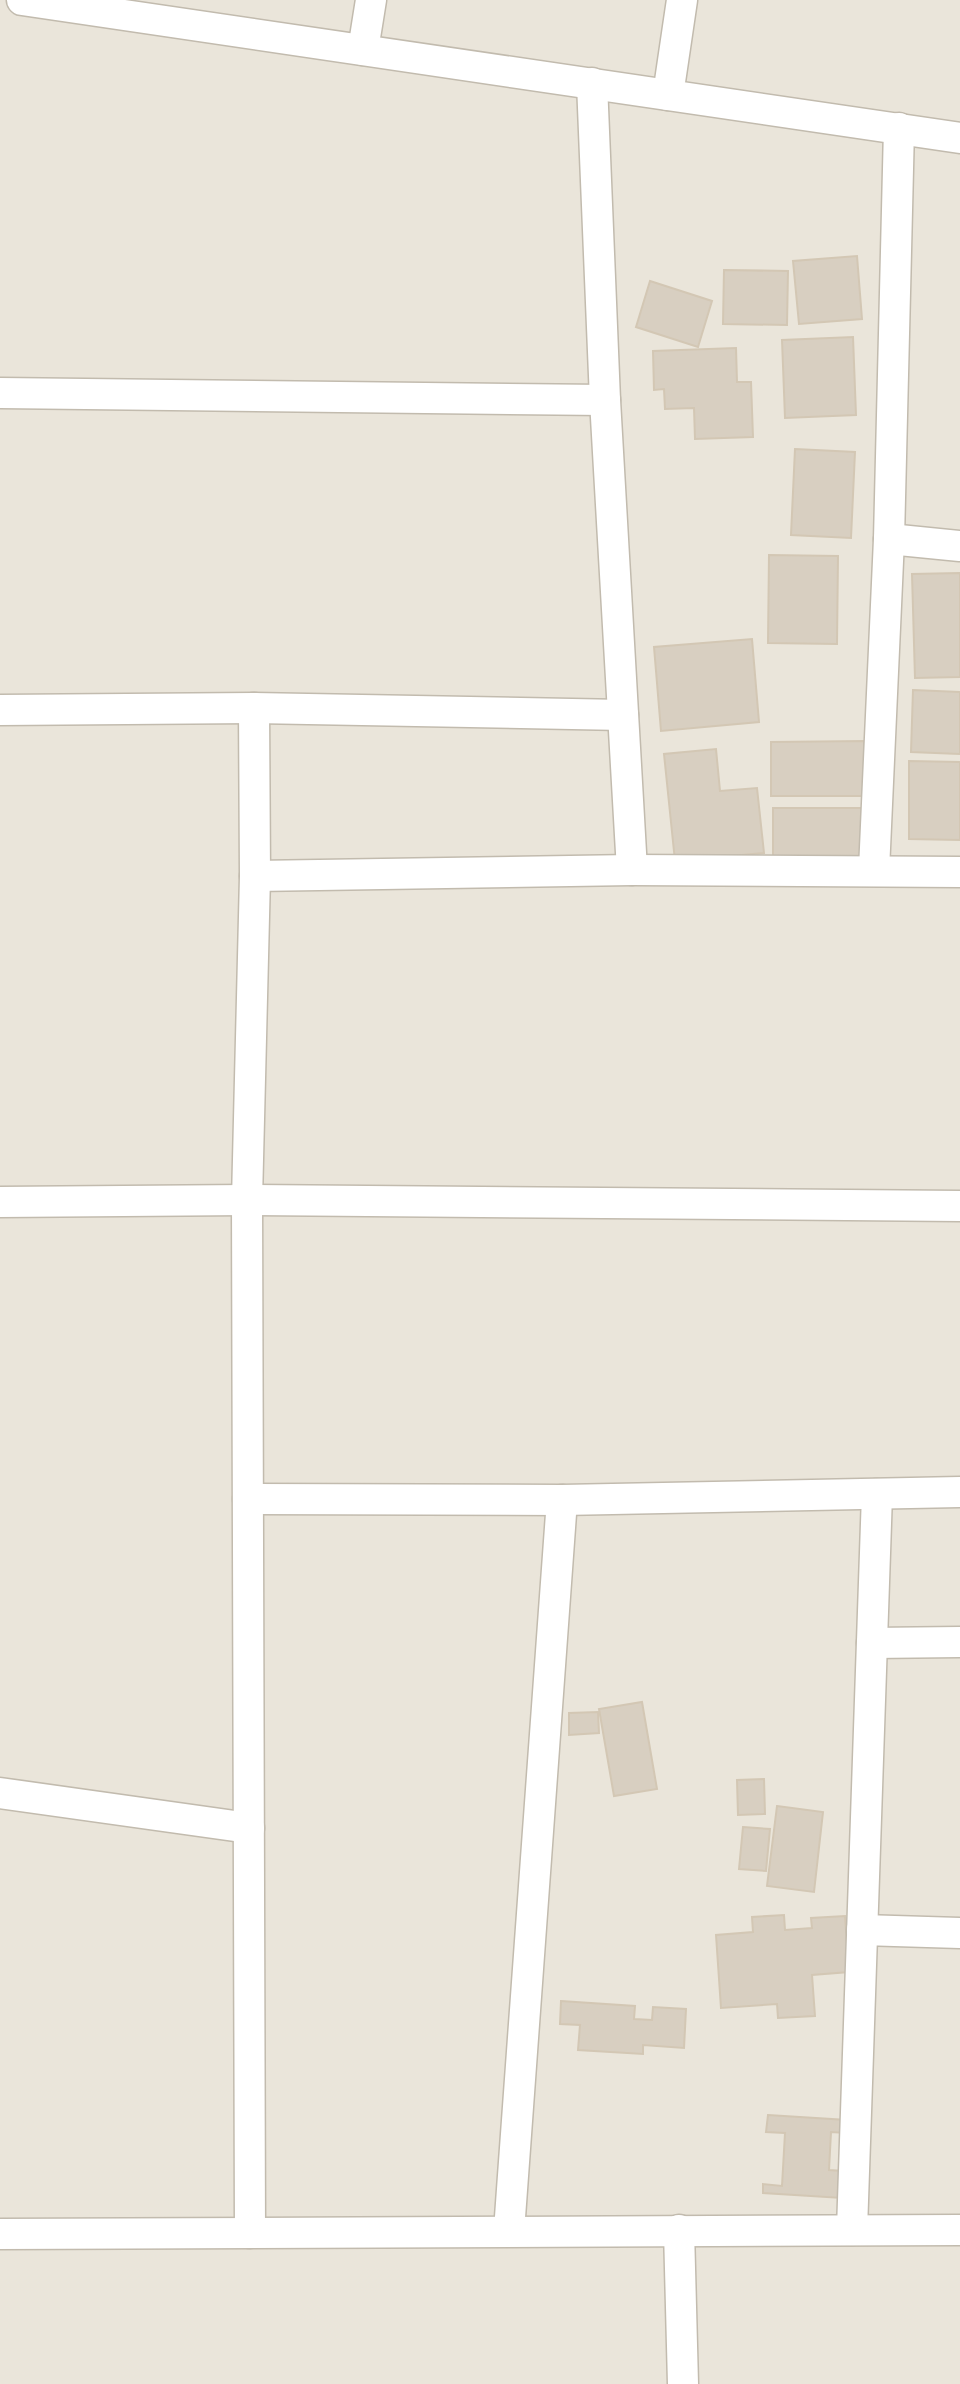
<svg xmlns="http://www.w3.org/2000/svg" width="960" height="2384" font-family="Quicksand,sans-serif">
<rect width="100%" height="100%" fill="#f6f3ec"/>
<rect fill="#eae5da" x="0" y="0" width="960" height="2384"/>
<g fill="#d8cfc1" stroke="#d3c7b4" stroke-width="2">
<path d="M 857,256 L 862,319 L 799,324 L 793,261 Z"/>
<path d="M 724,270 L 788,271 L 787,325 L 723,324 Z"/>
<path d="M 650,281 L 712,301 L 698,347 L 636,327 Z"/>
<path d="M 853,337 L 856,415 L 785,418 L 782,340 Z"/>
<path d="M 736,348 L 737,382 L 751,382 L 753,437 L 695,439 L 694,408 L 665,409 L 664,389 L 654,390 L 653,351 Z"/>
<path d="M 795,449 L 855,452 L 851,538 L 791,535 Z"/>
<path d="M 769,555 L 838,556 L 837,644 L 768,643 Z"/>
<path d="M 960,573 L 960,677 L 915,678 L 912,574 Z"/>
<path d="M 752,639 L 759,722 L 661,731 L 654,647 Z"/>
<path d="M 913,690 L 960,692 L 960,754 L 911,752 Z"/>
<path d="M 864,741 L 864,796 L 771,796 L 771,742 Z"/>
<path d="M 716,749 L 720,791 L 757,788 L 764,853 L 675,861 L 664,754 Z"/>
<path d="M 909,761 L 960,762 L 960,840 L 909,839 Z"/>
<rect x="773" y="808" width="90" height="48"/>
<path d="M 642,1702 L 657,1789 L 614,1796 L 599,1709 Z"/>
<path d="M 598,1712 L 599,1733 L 569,1735 L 569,1713 Z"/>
<path d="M 764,1779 L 765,1814 L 738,1815 L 737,1780 Z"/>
<path d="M 777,1806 L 823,1812 L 814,1892 L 767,1886 Z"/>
<path d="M 743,1827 L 770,1829 L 766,1871 L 739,1869 Z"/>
<path d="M 784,1915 L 785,1930 L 812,1928 L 811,1918 L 845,1916 L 849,1972 L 812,1975 L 815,2016 L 778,2018 L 777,2004 L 721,2008 L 716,1935 L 753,1932 L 752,1917 Z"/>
<path d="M 561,2001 L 635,2006 L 634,2019 L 652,2020 L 653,2007 L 686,2009 L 684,2048 L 643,2045 L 643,2054 L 578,2050 L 580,2025 L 560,2024 Z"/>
<path d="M 768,2115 L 847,2120 L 846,2133 L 831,2132 L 829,2170 L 843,2171 L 842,2198 L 763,2193 L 763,2184 L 782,2186 L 785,2133 L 766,2132 Z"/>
</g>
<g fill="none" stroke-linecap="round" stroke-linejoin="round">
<g stroke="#c2bbae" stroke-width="33">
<g id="minor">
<path d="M 22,0 L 960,138"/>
<path d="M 363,50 L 371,0"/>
<path d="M 592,83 L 605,400 L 632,870"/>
<path d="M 668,95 L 682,0"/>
<path d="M 0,393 L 605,400"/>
<path d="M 889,539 L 960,546"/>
<path d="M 0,710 L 254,708 L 623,715"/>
<path d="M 874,870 L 889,539 L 899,128"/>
<path d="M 255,876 L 632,870 L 960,872"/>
<path d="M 0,1202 L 247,1200 L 960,1206"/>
<path d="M 248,1499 L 562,1500 L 960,1492"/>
<path d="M 872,1643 L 960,1642"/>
<path d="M 0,1793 L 249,1828"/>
<path d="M 862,1930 L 960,1933"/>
<path d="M 679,2230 L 683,2384"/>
<path d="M 852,2230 L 877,1494"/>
<path d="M 509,2231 L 562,1500"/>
<path d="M 250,2233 L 247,1200 L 255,876 L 254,708"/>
<path d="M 0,2234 L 960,2230"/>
</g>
</g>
<use href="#minor" stroke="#fff" stroke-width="30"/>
</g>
</svg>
